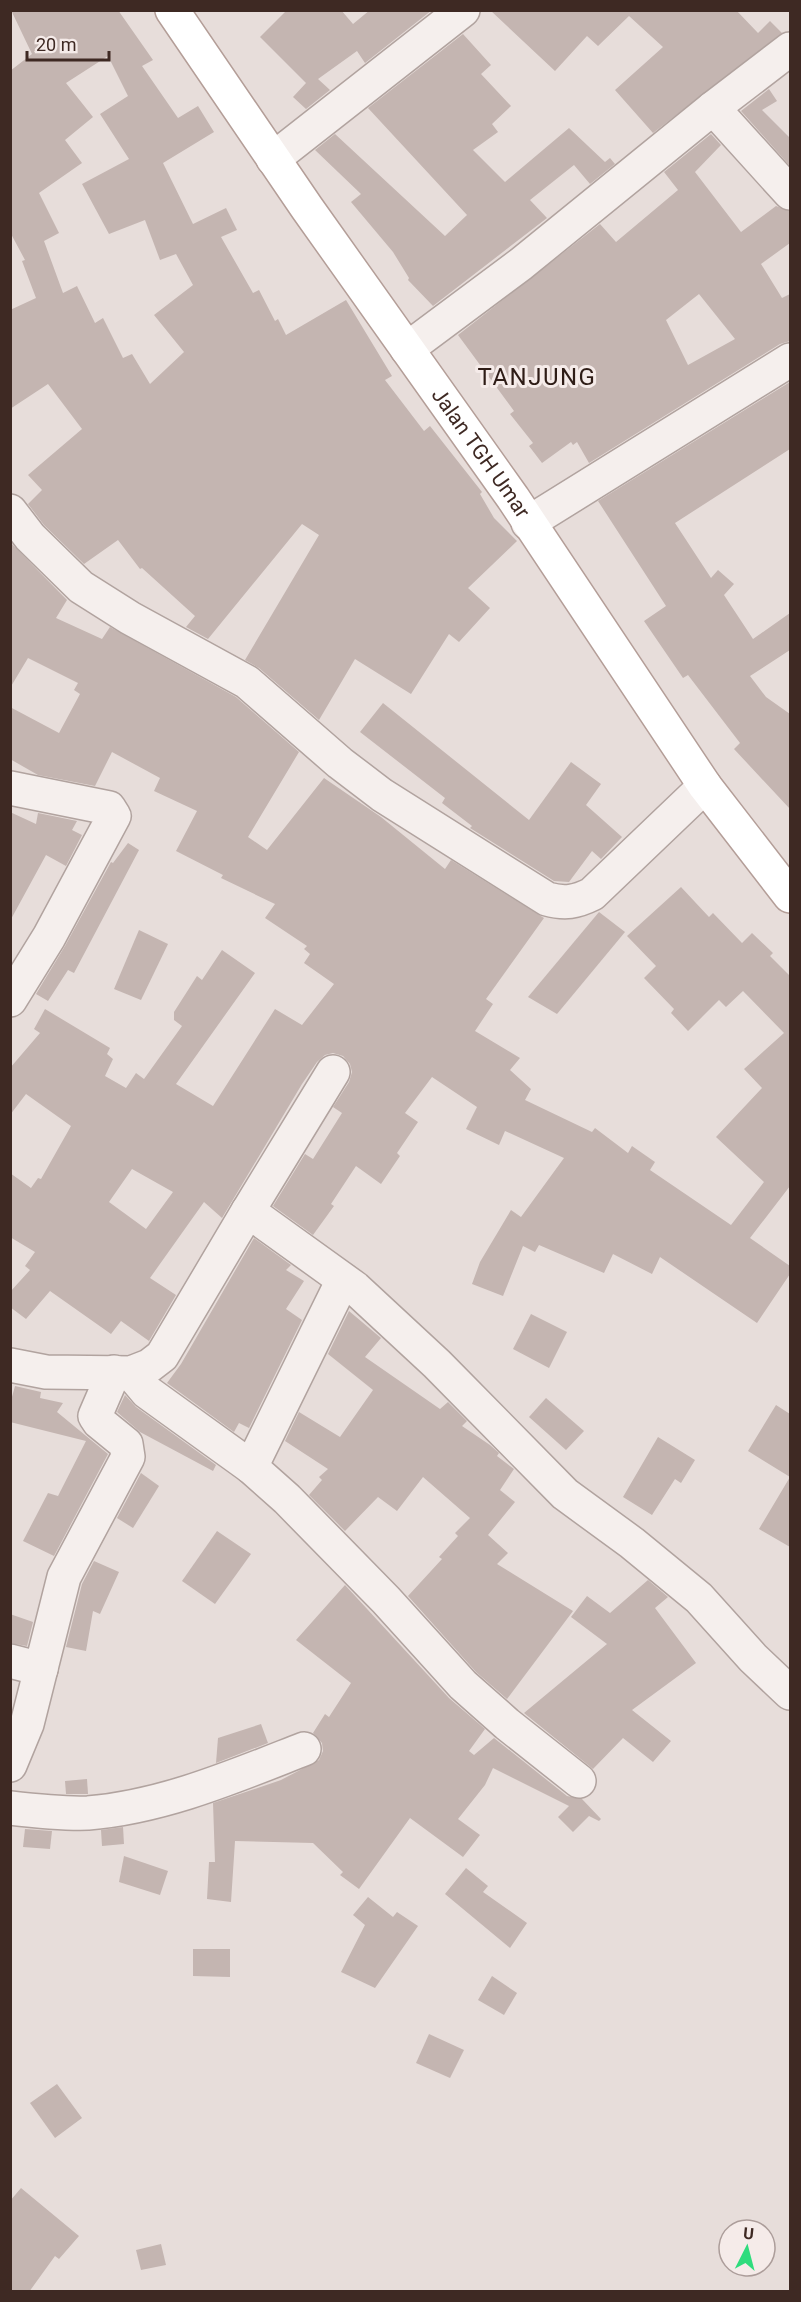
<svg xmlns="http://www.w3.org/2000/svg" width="801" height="2302" font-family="Roboto,sans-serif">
<rect width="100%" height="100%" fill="#e7ddda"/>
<g fill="#c4b5b1" fill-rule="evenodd">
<path d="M 11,10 L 118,10 L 153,60 L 142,66 L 178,118 L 198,106 L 214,132 L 163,163 L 193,224 L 226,208 L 237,230 L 221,237 L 253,293 L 259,290 L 275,321 L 278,319 L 286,335 L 346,300 L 392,376 L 385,380 L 424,431 L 430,426 L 482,492 L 480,494 L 494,518 L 517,541 L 468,588 L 490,608 L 459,642 L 449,634 L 411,694 L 355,659 L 319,720 L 259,668 L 245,660 L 319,535 L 302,524 L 208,639 L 186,627 L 195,616 L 142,568 L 140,569 L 118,540 L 84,564 L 44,525 L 28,504 L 42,490 L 28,475 L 82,429 L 48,384 L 10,409 L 10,310 L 36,298 L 22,261 L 25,260 L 10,232 L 10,71 L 32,54 ZM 108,56 L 128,96 L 100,114 L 129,159 L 82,184 L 109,234 L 145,220 L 160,260 L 176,254 L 193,285 L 154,315 L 184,352 L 150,384 L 132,354 L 123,358 L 103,318 L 95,323 L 77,286 L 63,293 L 44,241 L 59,233 L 39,193 L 82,163 L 65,140 L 93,117 L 66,83 Z"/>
<path d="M 287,10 L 341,10 L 353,24 L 370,10 L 432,10 L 365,63 L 357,51 L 318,79 L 330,90 L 306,109 L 293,97 L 306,83 L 260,37 Z"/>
<path d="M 490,10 L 736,10 L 758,33 L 770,21 L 782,33 L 653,133 L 615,90 L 663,47 L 629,16 L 598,46 L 587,36 L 555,71 Z"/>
<path d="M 463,34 L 491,65 L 481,74 L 511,106 L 492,124 L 498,132 L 473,150 L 505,182 L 569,128 L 605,162 L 610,158 L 615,164 L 590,184 L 574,165 L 530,200 L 547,218 L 433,306 L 408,280 L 409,278 L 393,252 L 351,202 L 361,194 L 315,150 L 335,134 L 445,236 L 467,215 L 368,108 Z"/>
<path d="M 769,89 L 777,101 L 762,110 L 790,138 L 790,166 L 741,111 Z"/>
<path d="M 711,134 L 721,145 L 695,172 L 741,232 L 776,206 L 790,211 L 790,243 L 761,264 L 782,298 L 790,294 L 790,341 L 780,344 L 589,463 L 577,442 L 573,445 L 571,442 L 542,463 L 529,446 L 533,443 L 510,414 L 514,411 L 458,335 L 600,224 L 616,242 L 678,190 L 664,172 ZM 699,294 L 735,339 L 688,365 L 666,320 Z"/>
<path d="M 790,382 L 790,449 L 675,523 L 711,578 L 718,570 L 734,584 L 724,595 L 753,639 L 790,613 L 790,650 L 750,676 L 766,697 L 790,714 L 790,809 L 734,749 L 740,743 L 688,675 L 683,678 L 644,621 L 666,606 L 598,501 Z"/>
<path d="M 10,542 L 67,600 L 56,618 L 102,639 L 110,627 L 236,697 L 299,752 L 248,837 L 267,850 L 324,778 L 381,817 L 445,869 L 451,860 L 544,918 L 486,999 L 493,1004 L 475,1031 L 520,1058 L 510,1070 L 531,1089 L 525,1100 L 592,1132 L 595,1128 L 628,1153 L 632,1146 L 655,1162 L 650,1170 L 731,1225 L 764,1182 L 716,1137 L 762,1088 L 744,1069 L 784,1033 L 743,991 L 726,1007 L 719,1000 L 688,1031 L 671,1013 L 674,1009 L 644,978 L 656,966 L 627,936 L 681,887 L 709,917 L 713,913 L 742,943 L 752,933 L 773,953 L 770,956 L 790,976 L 790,1186 L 750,1238 L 790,1266 L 790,1274 L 757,1323 L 660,1257 L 652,1274 L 613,1254 L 604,1273 L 539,1245 L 535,1252 L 523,1246 L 503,1296 L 472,1284 L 480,1262 L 511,1210 L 521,1217 L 564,1158 L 505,1131 L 499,1145 L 466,1129 L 477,1107 L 432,1077 L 405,1113 L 418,1122 L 397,1153 L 400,1156 L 381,1184 L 356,1166 L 331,1204 L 334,1206 L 313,1235 L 273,1206 L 305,1154 L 313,1159 L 342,1113 L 333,1107 L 349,1082 L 352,1072 L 350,1064 L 343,1056 L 333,1053 L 325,1055 L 317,1062 L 302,1084 L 222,1218 L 204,1202 L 150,1278 L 176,1295 L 149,1341 L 121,1321 L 111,1334 L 50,1291 L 26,1319 L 10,1307 L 10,1292 L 30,1270 L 25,1266 L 35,1252 L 10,1237 L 10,1173 L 31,1188 L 38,1178 L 41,1179 L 71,1126 L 26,1094 L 10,1115 L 10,1068 L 40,1033 L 34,1029 L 45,1009 L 110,1048 L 107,1054 L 113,1059 L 105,1076 L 126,1088 L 136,1073 L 144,1079 L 182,1026 L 174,1020 L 174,1012 L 197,976 L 202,980 L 222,950 L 255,973 L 176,1084 L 213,1106 L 275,1009 L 302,1025 L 334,984 L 304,963 L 310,954 L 304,949 L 307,946 L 265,918 L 275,904 L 221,878 L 223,875 L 176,851 L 197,811 L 154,791 L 160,778 L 112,752 L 95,786 L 38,775 L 10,759 L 10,707 L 59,733 L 80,694 L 74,690 L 78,683 L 28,658 L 10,688 ZM 132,1169 L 173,1192 L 146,1229 L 109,1202 Z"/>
<path d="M 383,703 L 529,820 L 571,762 L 601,784 L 586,805 L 622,837 L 601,859 L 592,851 L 569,882 L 554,881 L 470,828 L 472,826 L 442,803 L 445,798 L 360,732 Z"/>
<path d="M 10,812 L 36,824 L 38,813 L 77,821 L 72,830 L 82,835 L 66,866 L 46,855 L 10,921 Z"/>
<path d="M 128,843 L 139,850 L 74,973 L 68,970 L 48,1001 L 36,994 L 65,946 L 111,862 L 113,863 Z"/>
<path d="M 599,912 L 625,932 L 557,1014 L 528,997 Z"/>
<path d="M 139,930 L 168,944 L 141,1000 L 114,989 Z"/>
<path d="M 254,1238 L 291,1265 L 286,1270 L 304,1281 L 286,1309 L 302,1320 L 249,1428 L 239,1423 L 234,1432 L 167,1383 L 181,1364 Z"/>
<path d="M 349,1311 L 381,1338 L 365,1357 L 440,1409 L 448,1402 L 467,1421 L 462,1426 L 490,1445 L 499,1453 L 497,1456 L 514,1469 L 500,1490 L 515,1502 L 488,1535 L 508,1553 L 497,1564 L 573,1611 L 507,1699 L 476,1672 L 408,1596 L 442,1559 L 439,1557 L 458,1536 L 455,1533 L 470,1518 L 423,1477 L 397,1511 L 378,1497 L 345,1531 L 309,1495 L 322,1480 L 319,1477 L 328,1469 L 285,1441 L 299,1412 L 340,1437 L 373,1390 L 328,1354 Z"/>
<path d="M 531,1314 L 567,1332 L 549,1368 L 513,1349 Z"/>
<path d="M 15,1386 L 41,1392 L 40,1398 L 63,1403 L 57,1412 L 108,1454 L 54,1556 L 23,1541 L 48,1493 L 58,1496 L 86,1441 L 10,1422 L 10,1404 Z"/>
<path d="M 125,1395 L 136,1407 L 216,1465 L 213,1471 L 140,1432 L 117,1412 Z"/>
<path d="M 546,1398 L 584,1431 L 566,1450 L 529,1417 Z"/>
<path d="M 776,1405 L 790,1414 L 790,1547 L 759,1529 L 790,1477 L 748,1451 Z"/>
<path d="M 658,1437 L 695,1460 L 681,1483 L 675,1479 L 652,1515 L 623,1497 Z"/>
<path d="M 141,1473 L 159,1486 L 133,1528 L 117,1518 Z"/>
<path d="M 217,1531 L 251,1554 L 215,1604 L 182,1581 Z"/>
<path d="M 94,1561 L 119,1572 L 100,1614 L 93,1611 L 86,1651 L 66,1647 L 82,1584 Z"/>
<path d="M 648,1580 L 668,1597 L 655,1608 L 696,1663 L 632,1710 L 671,1741 L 653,1762 L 623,1738 L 593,1769 L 524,1713 L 607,1644 L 571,1617 L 587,1596 L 610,1613 Z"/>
<path d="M 345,1585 L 449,1698 L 485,1729 L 469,1751 L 474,1755 L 494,1738 L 567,1796 L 582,1799 L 601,1819 L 599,1821 L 589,1816 L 573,1832 L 558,1817 L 569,1806 L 493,1768 L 485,1785 L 458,1819 L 480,1835 L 463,1857 L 410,1818 L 359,1889 L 340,1875 L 343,1872 L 313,1843 L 235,1841 L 231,1902 L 207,1899 L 209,1862 L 215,1862 L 213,1803 L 281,1780 L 319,1760 L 323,1751 L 322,1743 L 313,1733 L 325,1714 L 329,1717 L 351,1683 L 296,1640 Z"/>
<path d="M 10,1614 L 33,1622 L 27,1646 L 10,1643 Z"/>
<path d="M 261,1724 L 268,1743 L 216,1763 L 218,1738 Z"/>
<path d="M 87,1779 L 88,1794 L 66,1794 L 65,1781 Z"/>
<path d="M 123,1827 L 124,1844 L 102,1846 L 101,1830 Z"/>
<path d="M 25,1829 L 52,1831 L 50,1849 L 23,1847 Z"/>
<path d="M 124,1856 L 168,1871 L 160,1895 L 119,1882 Z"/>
<path d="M 466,1868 L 488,1886 L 483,1892 L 527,1923 L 510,1948 L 445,1894 Z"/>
<path d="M 368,1897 L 393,1917 L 397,1912 L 418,1926 L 375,1988 L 341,1972 L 365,1925 L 353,1915 Z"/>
<path d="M 193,1949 L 230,1949 L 230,1977 L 193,1976 Z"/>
<path d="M 492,1976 L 517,1993 L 504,2015 L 478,2000 Z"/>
<path d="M 429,2034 L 464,2050 L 450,2078 L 416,2063 Z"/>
<path d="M 57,2084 L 82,2118 L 55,2138 L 30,2103 Z"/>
<path d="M 21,2188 L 79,2236 L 59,2259 L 55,2256 L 29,2292 L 10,2292 L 10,2201 Z"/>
<path d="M 161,2244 L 166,2265 L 141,2270 L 136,2250 Z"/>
</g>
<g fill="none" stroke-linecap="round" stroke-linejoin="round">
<g stroke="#b1a39f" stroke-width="36">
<g id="minor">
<path d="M 713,108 L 790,193"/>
<path d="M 273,159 L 463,10"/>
<path d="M 407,349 L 521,264 L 713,108 L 790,49"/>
<path d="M 10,511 L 30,537 L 81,587 L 130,618 L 247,682 L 340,763 L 382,795 L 547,899 C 565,904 576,902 592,894 L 705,786"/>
<path d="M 528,523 L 790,360"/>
<path d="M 10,788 L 109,808 L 114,816 L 49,937 L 10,1000"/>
<path d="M 248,1211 L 333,1072"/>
<path d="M 10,1365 L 46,1372 L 131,1373 L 149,1366 L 162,1356 L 248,1211 L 355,1288 L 437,1364 L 565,1494 L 632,1543 L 699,1598 L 753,1658 L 790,1693"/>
<path d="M 131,1373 L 147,1392 L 251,1467 L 287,1499 L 386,1600 L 463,1685 L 507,1724 L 579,1781"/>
<path d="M 251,1467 L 343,1280"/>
<path d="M 10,1661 L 41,1669"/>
<path d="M 10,1765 L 27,1724 L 64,1577 L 128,1457 L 126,1444 L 99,1422 L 95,1416 L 114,1372"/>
<path d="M 10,1808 C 36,1811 62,1814 88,1813 C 163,1807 235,1776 304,1749"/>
</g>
</g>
<g stroke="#b49e98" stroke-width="36">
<g id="major">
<path id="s1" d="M 172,10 L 307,208 L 513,498 L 705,786 L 790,896"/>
</g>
</g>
<use href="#minor" stroke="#f5efed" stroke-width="33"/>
<use href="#major" stroke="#fff" stroke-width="33"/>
</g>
<g text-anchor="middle" stroke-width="6" stroke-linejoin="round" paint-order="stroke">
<g font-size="21" fill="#3e2923" stroke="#f5ebe9">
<text dy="7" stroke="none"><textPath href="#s1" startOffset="540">Jalan TGH Umar</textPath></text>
</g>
<g font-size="24" letter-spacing="1.5" fill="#2e1c16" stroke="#f5ebe9">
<text x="537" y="385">TANJUNG</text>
</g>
</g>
<rect width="801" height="2302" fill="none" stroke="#3e2923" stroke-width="24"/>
<g transform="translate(747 2248) rotate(6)"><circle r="28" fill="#f5ebe9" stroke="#ac9d9a" stroke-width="1.5"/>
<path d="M0-4.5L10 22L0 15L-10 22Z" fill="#2fdc7d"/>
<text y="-9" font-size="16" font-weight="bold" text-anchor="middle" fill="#3e2923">U</text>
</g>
<path d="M27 51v9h82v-9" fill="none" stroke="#3e2923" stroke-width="3"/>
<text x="36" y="51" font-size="18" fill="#3e2923" stroke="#f5ebe9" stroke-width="4.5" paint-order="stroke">20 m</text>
</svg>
